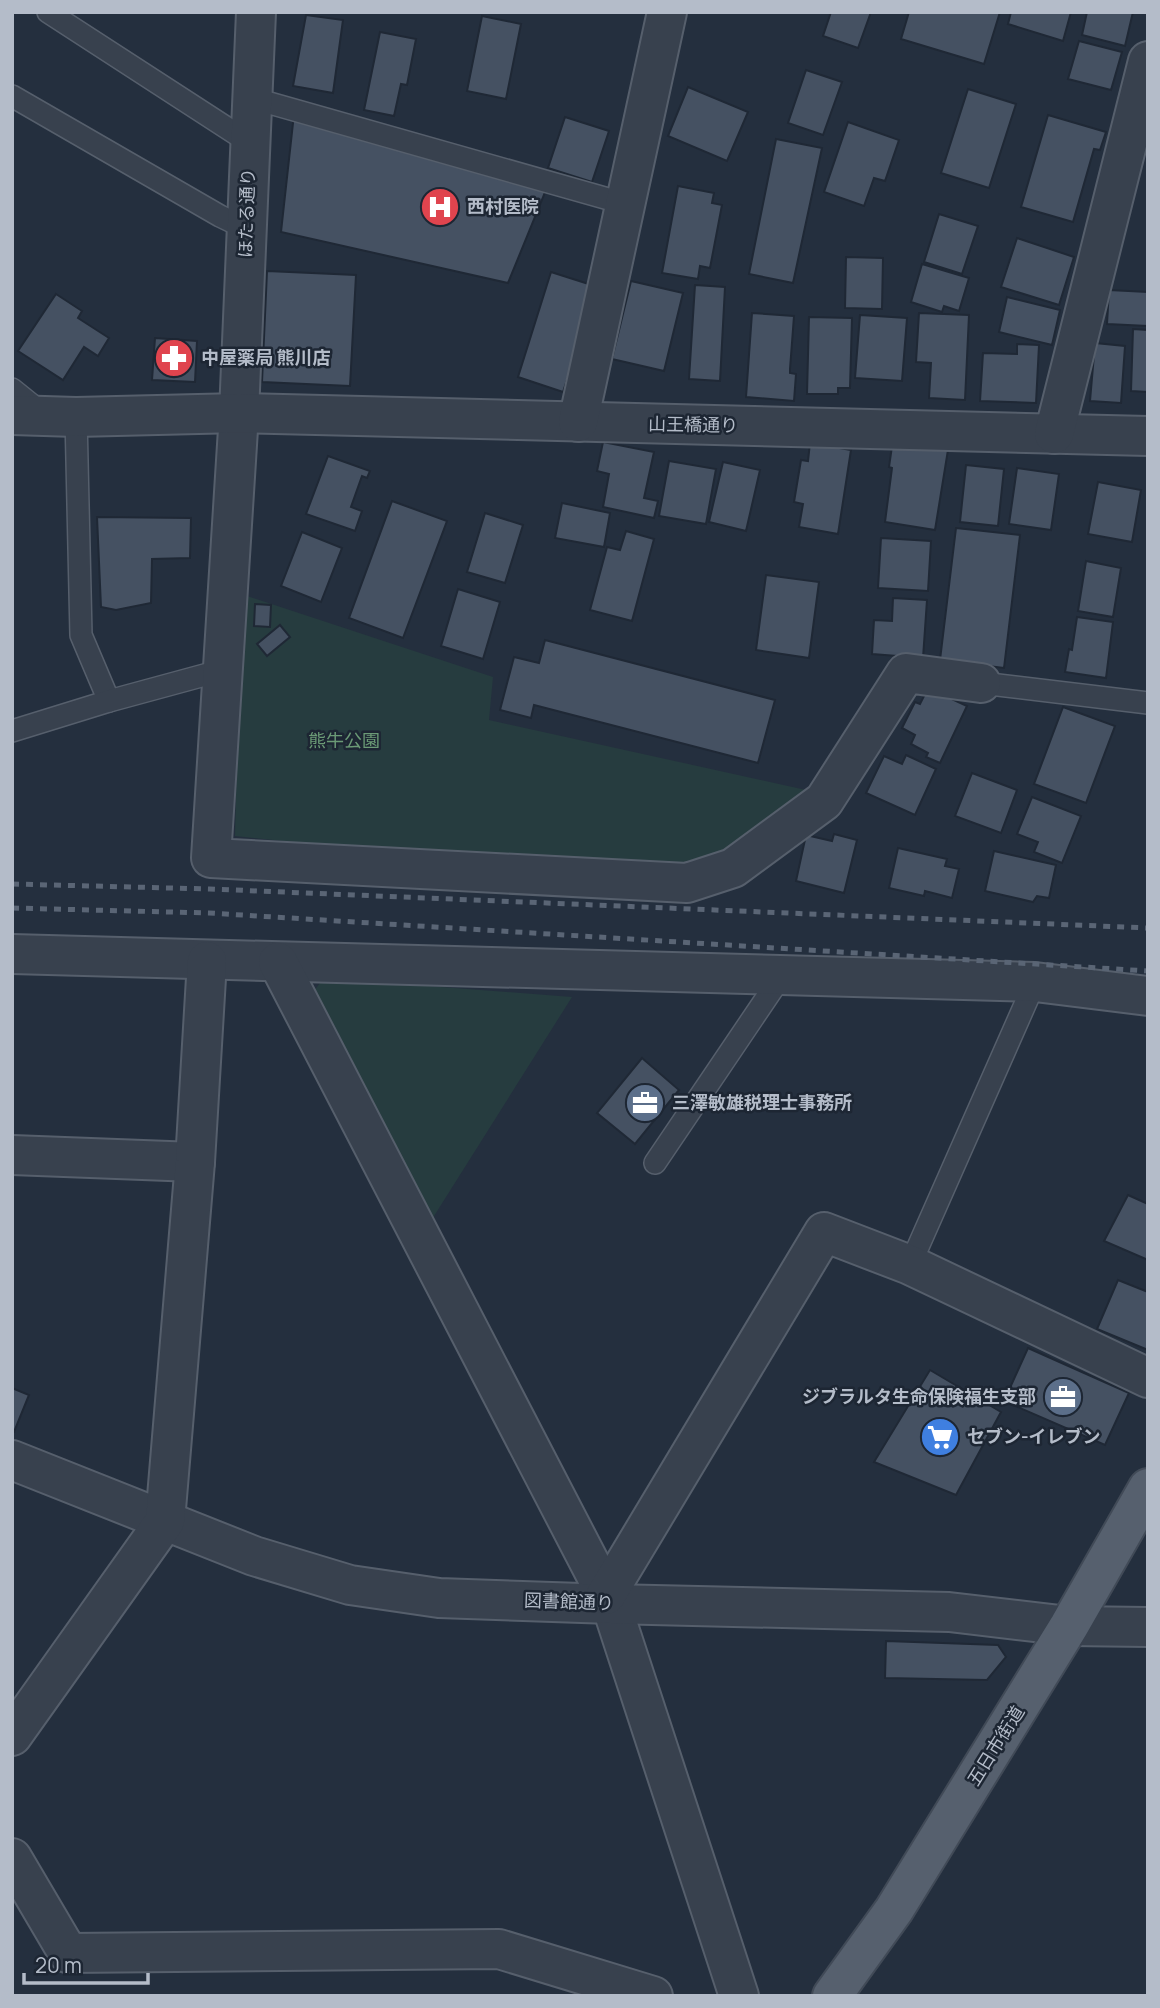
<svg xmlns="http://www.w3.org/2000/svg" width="1160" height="2008" font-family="Manrope,'Noto Sans JP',sans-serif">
<rect width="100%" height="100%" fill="#242f3e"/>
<g fill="#263c3f">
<path d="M 241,594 L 493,677 L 489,720 L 806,790 L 747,869 L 687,883 L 235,836 Z"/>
<path d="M 324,978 L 572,997 L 429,1224 L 310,996 Z"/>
</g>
<g fill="#455162" stroke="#1f2835" stroke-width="2">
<path d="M 831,12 L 871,12 L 858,48 L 823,36 Z"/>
<path d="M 909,12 L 1000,12 L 984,64 L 901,39 Z"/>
<path d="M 1011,12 L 1071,12 L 1063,41 L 1008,24 Z"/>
<path d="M 1087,12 L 1133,12 L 1125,46 L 1082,35 Z"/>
<path d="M 306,15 L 343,20 L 333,93 L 293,86 Z"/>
<path d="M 482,16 L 521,24 L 506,99 L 467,91 Z"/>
<path d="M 380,32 L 416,39 L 407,85 L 401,84 L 394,116 L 364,110 Z"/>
<path d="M 1079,41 L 1122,52 L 1111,90 L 1068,79 Z"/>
<path d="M 806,70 L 842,82 L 823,135 L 788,123 Z"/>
<path d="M 688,87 L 748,112 L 727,161 L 668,136 Z"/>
<path d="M 968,89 L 1016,104 L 989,188 L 941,173 Z"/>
<path d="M 294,114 L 546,190 L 508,283 L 281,232 Z"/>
<path d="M 1048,115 L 1106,132 L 1100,150 L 1094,149 L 1073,222 L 1021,207 Z"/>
<path d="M 565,117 L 609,131 L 592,182 L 548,168 Z"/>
<path d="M 848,122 L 899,140 L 885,181 L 874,178 L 864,206 L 824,192 Z"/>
<path d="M 776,139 L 822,148 L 793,283 L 749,274 Z"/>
<path d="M 678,186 L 714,193 L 712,203 L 722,205 L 710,268 L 700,266 L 698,279 L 662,273 Z"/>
<path d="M 939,214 L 978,226 L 962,274 L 924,262 Z"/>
<path d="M 1017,238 L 1074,257 L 1059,305 L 1001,287 Z"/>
<path d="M 846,257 L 883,258 L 882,309 L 845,308 Z"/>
<path d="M 922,264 L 969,278 L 959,311 L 944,306 L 942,312 L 911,302 Z"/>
<path d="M 267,271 L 356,275 L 350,386 L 262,382 Z"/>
<path d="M 551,272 L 598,287 L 563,392 L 518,377 Z"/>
<path d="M 631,281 L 683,293 L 664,371 L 612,359 Z"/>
<path d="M 695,285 L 725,287 L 720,381 L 689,379 Z"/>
<path d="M 1109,290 L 1148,292 L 1148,326 L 1107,324 Z"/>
<path d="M 56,294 L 82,311 L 78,318 L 109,338 L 98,356 L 84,347 L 63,380 L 18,351 Z"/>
<path d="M 1007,297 L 1060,310 L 1052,345 L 999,332 Z"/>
<path d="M 752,313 L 794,316 L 790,369 L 790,373 L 796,374 L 794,401 L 746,397 Z"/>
<path d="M 919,313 L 969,315 L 965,400 L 929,398 L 931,363 L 916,362 Z"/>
<path d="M 860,315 L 907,318 L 902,381 L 855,378 Z"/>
<path d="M 809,317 L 852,318 L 850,388 L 838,388 L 838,394 L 807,394 Z"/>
<path d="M 1133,329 L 1148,330 L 1148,392 L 1131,391 Z"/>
<path d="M 155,338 L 197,341 L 195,382 L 152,380 Z"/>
<path d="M 1095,343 L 1125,346 L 1121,403 L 1090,401 Z"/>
<path d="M 1017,344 L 1039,345 L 1036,403 L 980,401 L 983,353 L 1017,354 Z"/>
<path d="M 603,442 L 654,452 L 644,498 L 658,501 L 654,518 L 603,507 L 609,474 L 597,471 Z"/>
<path d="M 810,443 L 851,450 L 838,534 L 799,527 L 803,504 L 794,502 L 801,460 L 808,461 Z"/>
<path d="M 892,446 L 948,450 L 935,530 L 885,522 L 892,468 L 889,467 Z"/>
<path d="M 328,456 L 370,471 L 367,478 L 362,476 L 351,507 L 362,511 L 355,531 L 306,514 Z"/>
<path d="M 669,461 L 716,469 L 706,524 L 659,516 Z"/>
<path d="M 723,462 L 760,470 L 746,531 L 709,522 Z"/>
<path d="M 966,465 L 1004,469 L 998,526 L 960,522 Z"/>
<path d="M 1017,468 L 1059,474 L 1051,530 L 1009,524 Z"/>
<path d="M 1098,482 L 1141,490 L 1132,542 L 1088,534 Z"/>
<path d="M 392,501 L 447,521 L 403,638 L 349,618 Z"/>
<path d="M 562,503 L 610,513 L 604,547 L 555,538 Z"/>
<path d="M 485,513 L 523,525 L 505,583 L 467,572 Z"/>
<path d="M 97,517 L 191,518 L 190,558 L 152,559 L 151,603 L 116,610 L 101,607 Z"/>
<path d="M 956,528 L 1020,535 L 1004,668 L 940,660 Z"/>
<path d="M 626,531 L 654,539 L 632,621 L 590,610 L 607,547 L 620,550 Z"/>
<path d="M 302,532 L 342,548 L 321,602 L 281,586 Z"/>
<path d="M 881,538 L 931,541 L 928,591 L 878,588 Z"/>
<path d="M 1086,561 L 1121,568 L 1113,617 L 1078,611 Z"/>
<path d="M 766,575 L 819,582 L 809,658 L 756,650 Z"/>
<path d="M 458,589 L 500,602 L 483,659 L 441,646 Z"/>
<path d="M 893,598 L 927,600 L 923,658 L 872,654 L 874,620 L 892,621 Z"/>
<path d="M 255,604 L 271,605 L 270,627 L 254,626 Z"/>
<path d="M 1077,617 L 1113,622 L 1106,678 L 1065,672 L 1069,649 L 1072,650 Z"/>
<path d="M 280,625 L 290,637 L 267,656 L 257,644 Z"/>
<path d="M 545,640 L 775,700 L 758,763 L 534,705 L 531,718 L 500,710 L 514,657 L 539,663 Z"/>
<path d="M 928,688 L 967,706 L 940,763 L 926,757 L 928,753 L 911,744 L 915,735 L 902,728 L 915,702 L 920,704 Z"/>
<path d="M 1063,707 L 1115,726 L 1086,803 L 1034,784 Z"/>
<path d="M 906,755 L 936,769 L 915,815 L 866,793 L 884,756 L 902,764 Z"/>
<path d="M 972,773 L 1017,790 L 1001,833 L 955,816 Z"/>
<path d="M 1032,797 L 1081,816 L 1062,863 L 1034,852 L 1038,842 L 1017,834 Z"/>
<path d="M 834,834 L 857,840 L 844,893 L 796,881 L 806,835 L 832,841 Z"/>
<path d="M 898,848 L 947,859 L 945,866 L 959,869 L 952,898 L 925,891 L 924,896 L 889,888 Z"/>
<path d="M 994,851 L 1056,865 L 1049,898 L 1037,896 L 1033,902 L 985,891 Z"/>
<path d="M 642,1058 L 679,1090 L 635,1144 L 597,1113 Z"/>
<path d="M 1128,1195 L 1148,1204 L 1148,1260 L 1104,1241 Z"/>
<path d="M 1118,1280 L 1148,1292 L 1148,1350 L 1097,1329 Z"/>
<path d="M 1028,1348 L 1129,1393 L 1105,1445 L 1004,1401 Z"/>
<path d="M 930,1370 L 1001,1412 L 956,1495 L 874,1462 Z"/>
<path d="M 12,1388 L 29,1395 L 14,1432 L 12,1432 Z"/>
<path d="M 886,1641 L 998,1645 L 1006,1657 L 987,1680 L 885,1678 Z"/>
</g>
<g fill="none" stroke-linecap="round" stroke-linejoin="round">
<g stroke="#565f6c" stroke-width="24">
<g id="lane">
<path d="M 48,12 L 250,143"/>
<path d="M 12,96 L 220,216 L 247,229"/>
<path d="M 252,98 L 626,204"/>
<path d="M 12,389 L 43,414"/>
<path d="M 76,417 L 81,635 L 109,701"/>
<path d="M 981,683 L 1148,703"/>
<path d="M 12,731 L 109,701 L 223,670"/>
<path d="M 655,1163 L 782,975"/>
<path d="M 910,1265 L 1035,982"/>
</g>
</g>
<g stroke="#565f6c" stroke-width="42">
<g id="street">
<path d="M 256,12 L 239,413 L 211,858 L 687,883 L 733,868 L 824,801 L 906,673 L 981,683"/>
<path d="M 12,415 L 76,417 L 239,413 L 1148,436"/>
<path d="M 578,422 L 667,12"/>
<path d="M 1054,434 L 1148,61"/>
<path d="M 12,954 L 1035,982 L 1148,996"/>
<path d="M 278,962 L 611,1604 L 739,1996"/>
<path d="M 12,1155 L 195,1162"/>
<path d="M 12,1460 L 254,1556 L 350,1585 L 439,1598 L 611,1604 L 949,1612 L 1069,1626 L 1148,1627"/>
<path d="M 606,1595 L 824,1232 L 910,1265 L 1148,1378"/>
<path d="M 12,1736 L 165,1521 L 195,1162 L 207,961"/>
<path d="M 12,1858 L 68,1953 L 499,1949 L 653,1996"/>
</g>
</g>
<g stroke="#414a57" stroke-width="42">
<path id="primary" d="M 832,1996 L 894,1910 L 1069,1626 L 1148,1488"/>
</g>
<use href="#lane" stroke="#38414e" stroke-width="21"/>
<use href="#street" stroke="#38414e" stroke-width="38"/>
<use href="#primary" stroke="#56606e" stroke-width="38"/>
<g stroke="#5a6575" stroke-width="5" stroke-dasharray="7 7" stroke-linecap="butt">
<path d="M 12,884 L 210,889 L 1148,928"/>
<path d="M 12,908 L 209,913 L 1148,971"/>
</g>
</g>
<defs>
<g id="hospital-disc" transform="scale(2.0125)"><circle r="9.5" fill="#e0444e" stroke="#1d2633"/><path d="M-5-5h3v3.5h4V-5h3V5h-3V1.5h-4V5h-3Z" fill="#fff"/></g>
<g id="pharmacy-disc" transform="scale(2.0125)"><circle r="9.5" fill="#e0444e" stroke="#1d2633"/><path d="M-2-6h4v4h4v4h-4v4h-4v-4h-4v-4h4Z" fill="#fff"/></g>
<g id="office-disc" transform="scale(2.0125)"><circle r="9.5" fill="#5c6f8a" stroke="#1d2633"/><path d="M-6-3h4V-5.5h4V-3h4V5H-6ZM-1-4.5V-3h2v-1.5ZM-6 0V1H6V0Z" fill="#fff"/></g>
<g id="supermarket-disc" transform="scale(2.0125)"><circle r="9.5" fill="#3f7fe0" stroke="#1d2633"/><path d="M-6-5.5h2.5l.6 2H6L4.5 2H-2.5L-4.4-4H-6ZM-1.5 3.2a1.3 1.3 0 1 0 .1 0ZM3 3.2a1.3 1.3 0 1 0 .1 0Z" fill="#fff"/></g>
</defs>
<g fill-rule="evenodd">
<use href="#hospital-disc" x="440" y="207"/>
<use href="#pharmacy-disc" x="174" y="358"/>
<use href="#office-disc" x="645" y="1103"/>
<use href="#office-disc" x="1063" y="1397"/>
<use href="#supermarket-disc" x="940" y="1437"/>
</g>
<g text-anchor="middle" stroke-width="5" stroke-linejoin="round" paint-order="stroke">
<g font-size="18" font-weight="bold" fill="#b4bcc9" stroke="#1d2633" text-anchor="start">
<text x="467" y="213">西村医院</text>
<text x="201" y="364">中屋薬局 熊川店</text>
<text x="672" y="1109">三澤敏雄税理士事務所</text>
<text x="1036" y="1403" text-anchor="end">ジブラルタ生命保険福生支部</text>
<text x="967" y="1443">セブン-イレブン</text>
</g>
<g font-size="18" fill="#b4bcc9" stroke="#1d2633">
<text transform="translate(247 213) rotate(-88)" y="6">ほたる通り</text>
<text transform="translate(693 425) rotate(1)" y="6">山王橋通り</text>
<text transform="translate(569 1602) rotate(2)" y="6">図書館通り</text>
<text transform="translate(996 1746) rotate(-58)" y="6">五日市街道</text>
</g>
<g font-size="18" fill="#6b9a76" stroke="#1d2633">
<text x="344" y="747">熊牛公園</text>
</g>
</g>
<rect width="1160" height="2008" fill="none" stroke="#b4bcc9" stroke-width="28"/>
<path d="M24 1973v10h124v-10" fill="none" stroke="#b4bcc9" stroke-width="3.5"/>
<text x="35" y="1973" font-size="21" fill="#b4bcc9" stroke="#1d2633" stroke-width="5" paint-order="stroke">20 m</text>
</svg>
